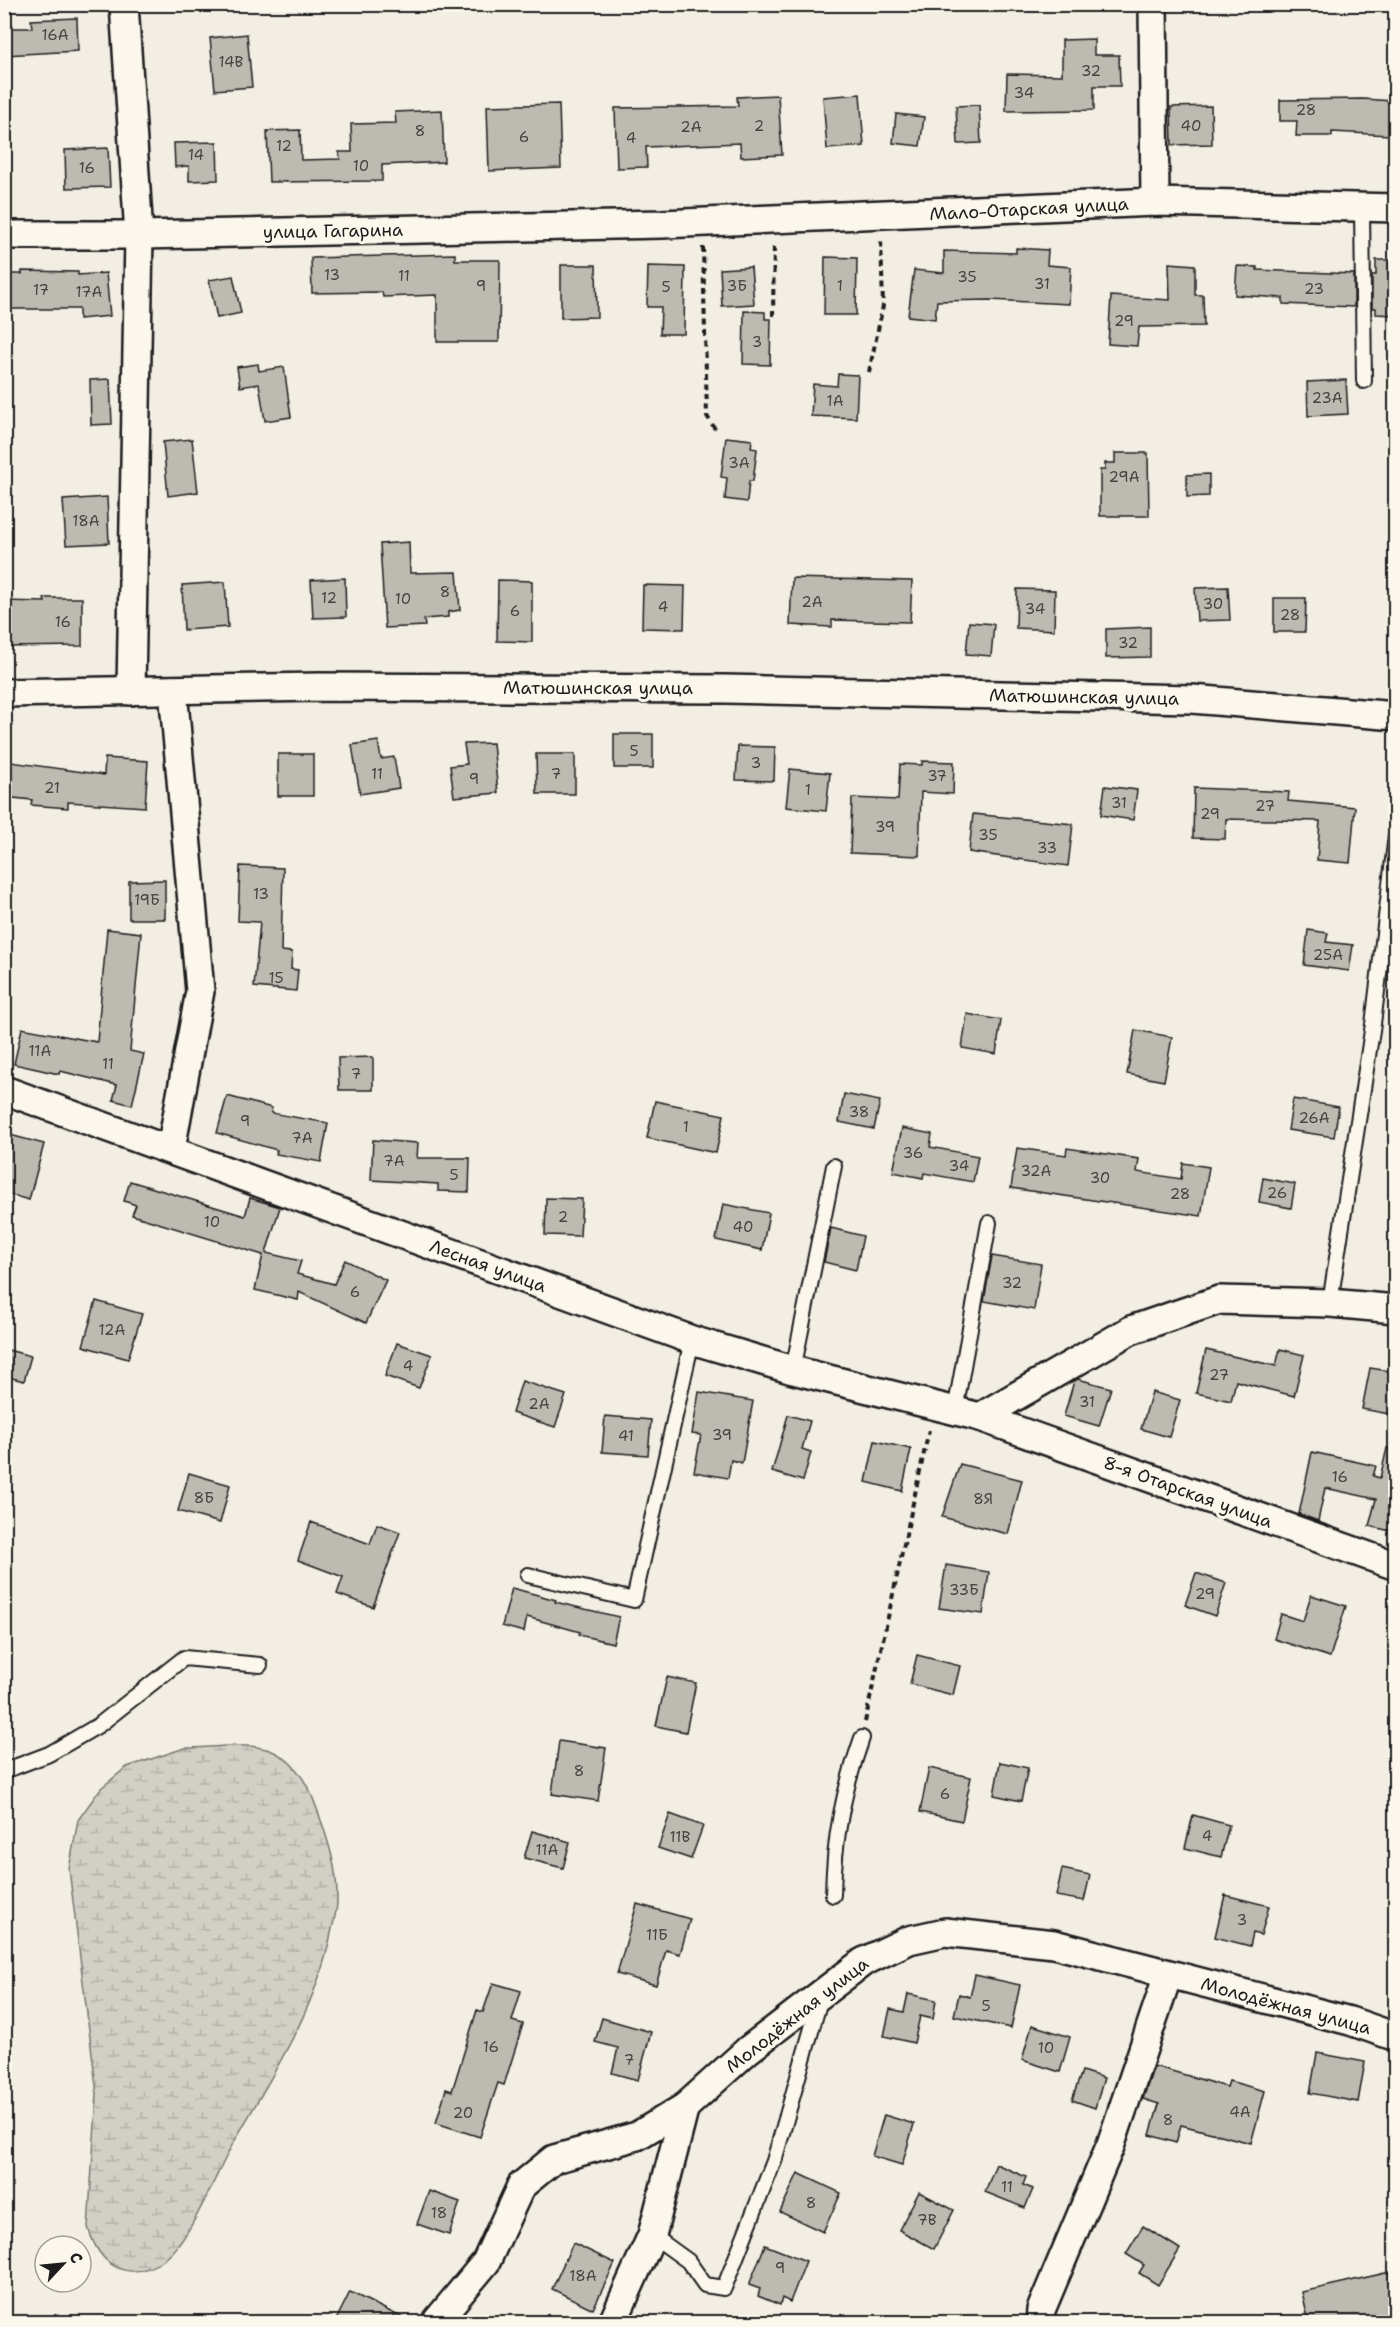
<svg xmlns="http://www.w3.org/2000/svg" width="1400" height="2327" font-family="'Shantell Sans',sans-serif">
<defs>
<pattern id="wetland-marsh" width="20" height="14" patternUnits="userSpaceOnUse" patternTransform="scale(1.5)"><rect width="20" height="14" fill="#d2cfc6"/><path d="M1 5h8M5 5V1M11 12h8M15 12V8" fill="none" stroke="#b4b1aa"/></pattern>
</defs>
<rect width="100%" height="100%" fill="#f2eee4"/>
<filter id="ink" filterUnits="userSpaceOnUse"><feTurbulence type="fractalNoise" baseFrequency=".0167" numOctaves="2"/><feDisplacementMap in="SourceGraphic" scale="12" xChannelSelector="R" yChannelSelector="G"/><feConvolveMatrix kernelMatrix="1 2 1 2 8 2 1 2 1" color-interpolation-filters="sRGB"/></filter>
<g filter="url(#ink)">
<path fill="url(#wetland-marsh)" stroke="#777671" stroke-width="1.5" d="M 185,1748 C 208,1748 241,1743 262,1748 C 292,1754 308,1783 317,1809 C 328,1840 338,1869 337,1902 C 337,1912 333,1923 331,1933 C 316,2010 272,2075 234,2142 C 217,2171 190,2241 165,2259 C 128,2285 99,2266 88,2227 L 97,2094 L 69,1869 L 78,1820 L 101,1788 L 127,1767 Z"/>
<g fill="#bdbab1" stroke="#1c1c1c" stroke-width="1.5">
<path d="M 77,18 L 78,51 L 4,55 L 4,28 L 32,28 L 31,20 Z"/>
<path d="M 247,34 L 252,87 L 215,90 L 210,38 Z"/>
<path d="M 1094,39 L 1094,55 L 1119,55 L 1120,86 L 1094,86 L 1094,110 L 1006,111 L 1007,74 L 1062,75 L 1062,40 Z"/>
<path d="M 860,94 L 864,146 L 827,149 L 823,97 Z"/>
<path d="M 778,95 L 782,155 L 741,157 L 740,143 L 646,147 L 647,167 L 617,168 L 615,108 L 738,106 L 737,97 Z"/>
<path d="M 1363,99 L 1392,101 L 1390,135 L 1332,132 L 1332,136 L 1296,136 L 1297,121 L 1280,121 L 1280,100 Z"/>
<path d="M 559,104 L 561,168 L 489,171 L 487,106 Z"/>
<path d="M 979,105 L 981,143 L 958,144 L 956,106 Z"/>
<path d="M 1211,106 L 1212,144 L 1172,145 L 1171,107 Z"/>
<path d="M 442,110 L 444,162 L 382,165 L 382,181 L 269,182 L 267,131 L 300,130 L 301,160 L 340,159 L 339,152 L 352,152 L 351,124 L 396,123 L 395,112 Z"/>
<path d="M 896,114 L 924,117 L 920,146 L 893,143 Z"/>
<path d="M 217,142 L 218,180 L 189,181 L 189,166 L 175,167 L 174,143 Z"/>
<path d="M 108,148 L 110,187 L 66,188 L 65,150 Z"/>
<path d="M 1016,248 L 1048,250 L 1047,265 L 1071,267 L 1069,304 L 990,300 L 937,301 L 935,319 L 908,316 L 914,270 L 944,273 L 944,251 L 1016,253 Z"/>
<path d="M 455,254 L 455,260 L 500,260 L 499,342 L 437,342 L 437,295 L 383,297 L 382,292 L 312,293 L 311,258 Z"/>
<path d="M 825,257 L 857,258 L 856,315 L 824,315 Z"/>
<path d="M 1376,260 L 1395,260 L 1395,315 L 1376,314 L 1376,308 L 1372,308 L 1372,275 L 1376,275 Z"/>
<path d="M 1169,263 L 1195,265 L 1195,295 L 1203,295 L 1204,326 L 1139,327 L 1137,346 L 1108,344 L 1111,296 L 1170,300 Z"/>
<path d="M 561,265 L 596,265 L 597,317 L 561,318 Z"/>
<path d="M 648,266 L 685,267 L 684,334 L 660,334 L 661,307 L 647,307 Z"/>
<path d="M 1237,266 L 1257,267 L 1257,270 L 1354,274 L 1354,307 L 1283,304 L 1283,298 L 1235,295 Z"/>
<path d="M 751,267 L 754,304 L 722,306 L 720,269 Z"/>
<path d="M 22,271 L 78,272 L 78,275 L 106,273 L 110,316 L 79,319 L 79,309 L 4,309 L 4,274 L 22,274 Z"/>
<path d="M 233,276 L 241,313 L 217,318 L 209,280 Z"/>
<path d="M 744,311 L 765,312 L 765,319 L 771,319 L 770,365 L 743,364 Z"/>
<path d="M 258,364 L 259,371 L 284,367 L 291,417 L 265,421 L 259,384 L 240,387 L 237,367 Z"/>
<path d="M 838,374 L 858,375 L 856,418 L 811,416 L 813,384 L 837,386 Z"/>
<path d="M 110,379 L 112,424 L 91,425 L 90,380 Z"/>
<path d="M 1346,380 L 1348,414 L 1308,416 L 1307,382 Z"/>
<path d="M 726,437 L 752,440 L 751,448 L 757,449 L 753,481 L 749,481 L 747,502 L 725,499 L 727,478 L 721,477 Z"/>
<path d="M 192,439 L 198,492 L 168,496 L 163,442 Z"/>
<path d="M 1115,453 L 1148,453 L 1149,516 L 1100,516 L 1100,470 L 1105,470 L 1105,463 L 1115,463 Z"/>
<path d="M 1209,474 L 1209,496 L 1187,497 L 1187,475 Z"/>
<path d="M 107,497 L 109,543 L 66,545 L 63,500 Z"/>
<path d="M 409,542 L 410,573 L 457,572 L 460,610 L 448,612 L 448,617 L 424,619 L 425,626 L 385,628 L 380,544 Z"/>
<path d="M 345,578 L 346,617 L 313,618 L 311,580 Z"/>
<path d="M 792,578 L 912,581 L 910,622 L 832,620 L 832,627 L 790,625 Z"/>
<path d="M 498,580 L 532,581 L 532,642 L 497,641 Z"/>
<path d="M 225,582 L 228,627 L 184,630 L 182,585 Z"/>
<path d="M 643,585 L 685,586 L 684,629 L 642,628 Z"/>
<path d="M 1228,587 L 1230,620 L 1197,621 L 1195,588 Z"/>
<path d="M 1017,589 L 1055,590 L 1054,630 L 1016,628 Z"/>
<path d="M 44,598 L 82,598 L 82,646 L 4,647 L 4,601 L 45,602 Z"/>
<path d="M 1274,598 L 1306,598 L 1305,632 L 1274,632 Z"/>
<path d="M 969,622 L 994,624 L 991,656 L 966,654 Z"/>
<path d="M 1150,627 L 1150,657 L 1106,658 L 1106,629 Z"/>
<rect x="614" y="734" width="39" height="34"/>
<path d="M 378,741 L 381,759 L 394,757 L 399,788 L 360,794 L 352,745 Z"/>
<path d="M 493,743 L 498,793 L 454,797 L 450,766 L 467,764 L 464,744 Z"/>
<path d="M 738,746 L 775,747 L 774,781 L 736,780 Z"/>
<rect x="278" y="754" width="35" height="42"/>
<path d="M 536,754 L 575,754 L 575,794 L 537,794 Z"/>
<path d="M 105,758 L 148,761 L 145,807 L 68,802 L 68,808 L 31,805 L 32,800 L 4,797 L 4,761 L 104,775 Z"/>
<path d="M 922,761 L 954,762 L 953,794 L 921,792 L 919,856 L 850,853 L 852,798 L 898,800 L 900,764 L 922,765 Z"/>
<path d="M 790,769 L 830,773 L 826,811 L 786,807 Z"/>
<path d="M 1105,786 L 1137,790 L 1133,820 L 1101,815 Z"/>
<path d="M 1194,788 L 1289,792 L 1288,801 L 1355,807 L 1350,863 L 1317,860 L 1320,821 L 1226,819 L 1225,839 L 1193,838 Z"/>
<path d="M 973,814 L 1073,824 L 1068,866 L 969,852 Z"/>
<path d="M 240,866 L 283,868 L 281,951 L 292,952 L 291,969 L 298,970 L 296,991 L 254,987 L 260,922 L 238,921 Z"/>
<path d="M 165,880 L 165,919 L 129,919 L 129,881 Z"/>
<path d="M 107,929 L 141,933 L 130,1051 L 144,1054 L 132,1105 L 113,1100 L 117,1085 L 60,1071 L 59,1074 L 14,1064 L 22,1028 L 97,1042 Z"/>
<path d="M 1308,930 L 1328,933 L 1326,942 L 1353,945 L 1349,971 L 1304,965 Z"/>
<path d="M 967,1014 L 1001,1020 L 996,1054 L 962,1048 Z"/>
<path d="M 1135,1030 L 1172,1037 L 1164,1081 L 1127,1074 Z"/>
<path d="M 373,1057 L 373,1090 L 339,1090 L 338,1058 Z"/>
<path d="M 844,1094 L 880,1101 L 874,1129 L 839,1122 Z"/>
<path d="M 227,1096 L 272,1108 L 271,1113 L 328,1123 L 321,1162 L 276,1154 L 277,1150 L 217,1133 Z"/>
<path d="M 1293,1099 L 1339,1107 L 1334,1137 L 1288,1130 Z"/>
<path d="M 655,1101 L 724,1115 L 716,1153 L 647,1138 Z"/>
<path d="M 902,1128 L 932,1134 L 930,1147 L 978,1156 L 973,1182 L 924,1173 L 923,1178 L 893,1172 Z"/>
<path d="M 10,1135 L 44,1144 L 29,1200 L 4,1193 L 4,1156 Z"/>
<path d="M 373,1140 L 418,1143 L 417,1158 L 470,1158 L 469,1192 L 438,1191 L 438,1184 L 371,1180 Z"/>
<path d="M 1017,1148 L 1066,1155 L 1067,1148 L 1139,1159 L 1137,1172 L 1181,1179 L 1183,1163 L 1209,1167 L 1201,1216 L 1011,1188 Z"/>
<path d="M 1263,1178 L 1295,1184 L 1291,1208 L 1259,1202 Z"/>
<path d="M 130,1181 L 245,1216 L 250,1198 L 280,1207 L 266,1253 L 301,1261 L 297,1274 L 334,1284 L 345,1260 L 386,1280 L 366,1323 L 299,1292 L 298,1300 L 255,1290 L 263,1255 L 132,1215 L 136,1205 L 124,1201 Z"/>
<path d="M 546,1198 L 582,1199 L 580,1236 L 545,1235 Z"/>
<path d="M 723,1204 L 769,1213 L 762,1250 L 716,1240 Z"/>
<path d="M 831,1228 L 863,1236 L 856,1270 L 824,1262 Z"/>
<path d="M 992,1256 L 1041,1264 L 1034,1310 L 984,1301 Z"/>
<path d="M 96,1301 L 142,1314 L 128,1359 L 83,1346 Z"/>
<path d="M 397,1343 L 432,1355 L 419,1388 L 385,1376 Z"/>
<path d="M 4,1349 L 31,1356 L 24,1381 L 4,1376 Z"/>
<path d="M 1280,1349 L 1304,1355 L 1294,1396 L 1236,1381 L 1231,1401 L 1196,1393 L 1206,1350 L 1276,1366 Z"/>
<path d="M 1370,1368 L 1395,1372 L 1395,1415 L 1362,1409 Z"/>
<path d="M 1078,1379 L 1111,1388 L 1099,1426 L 1064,1416 L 1074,1381 Z"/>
<path d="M 522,1381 L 566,1395 L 555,1427 L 512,1413 Z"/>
<path d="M 699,1392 L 753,1401 L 742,1463 L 731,1460 L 728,1478 L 694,1472 L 701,1435 L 692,1434 Z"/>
<path d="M 1152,1392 L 1180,1400 L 1169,1437 L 1141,1429 Z"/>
<path d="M 788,1415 L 810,1421 L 802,1449 L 811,1452 L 803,1481 L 772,1472 Z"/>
<path d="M 605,1416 L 651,1420 L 648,1455 L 602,1452 Z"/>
<path d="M 875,1441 L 911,1449 L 902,1491 L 866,1482 Z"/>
<path d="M 1387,1448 L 1395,1449 L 1395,1532 L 1369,1526 L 1376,1499 L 1325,1488 L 1318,1521 L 1299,1514 L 1312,1452 L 1376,1466 L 1373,1476 L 1380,1478 Z"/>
<path d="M 960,1464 L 1022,1480 L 1008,1534 L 942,1517 Z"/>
<path d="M 189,1473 L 230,1485 L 220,1523 L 178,1511 Z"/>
<path d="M 311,1522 L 370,1544 L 377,1524 L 400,1532 L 373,1607 L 337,1594 L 343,1577 L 298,1560 Z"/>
<path d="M 946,1565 L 989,1572 L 983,1614 L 939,1608 Z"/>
<path d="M 1196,1573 L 1226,1583 L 1215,1616 L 1185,1605 Z"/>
<path d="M 512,1588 L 556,1600 L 555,1602 L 619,1617 L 613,1643 L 579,1635 L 580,1632 L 527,1617 L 524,1632 L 502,1626 Z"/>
<path d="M 1311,1595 L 1346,1606 L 1330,1657 L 1274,1639 L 1281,1614 L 1303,1621 Z"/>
<path d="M 917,1655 L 960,1666 L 953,1695 L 910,1684 Z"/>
<path d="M 667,1677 L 696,1683 L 686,1732 L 656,1726 Z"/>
<path d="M 559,1741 L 606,1748 L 598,1801 L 552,1794 Z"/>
<path d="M 1000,1762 L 1028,1768 L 1021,1801 L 994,1795 Z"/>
<path d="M 929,1768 L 971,1777 L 962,1821 L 920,1812 Z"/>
<path d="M 670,1814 L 703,1826 L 691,1859 L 658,1848 Z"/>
<path d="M 1193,1815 L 1229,1825 L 1221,1857 L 1185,1848 Z"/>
<path d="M 532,1831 L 570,1842 L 563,1868 L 524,1858 Z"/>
<path d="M 1062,1869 L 1090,1875 L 1084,1901 L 1056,1896 Z"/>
<path d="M 1225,1895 L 1269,1906 L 1261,1935 L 1253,1933 L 1250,1946 L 1215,1937 Z"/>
<path d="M 637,1904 L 690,1919 L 680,1954 L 666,1950 L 656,1985 L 617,1974 Z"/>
<path d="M 975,1975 L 1020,1985 L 1011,2028 L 954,2016 L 959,1994 L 970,1997 Z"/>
<path d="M 493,1983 L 521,1991 L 512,2021 L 523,2024 L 504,2085 L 498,2083 L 480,2137 L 436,2123 L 446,2089 L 452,2091 L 477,2010 L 483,2012 Z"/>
<path d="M 908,1994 L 936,2000 L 933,2019 L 920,2016 L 914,2043 L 884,2036 L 890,2009 L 904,2012 Z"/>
<path d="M 602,2018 L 651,2032 L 638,2080 L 612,2073 L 618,2048 L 595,2042 Z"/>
<path d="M 1032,2025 L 1070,2037 L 1060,2072 L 1022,2060 Z"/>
<path d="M 1317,2053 L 1365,2062 L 1358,2102 L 1310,2093 Z"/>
<path d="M 1154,2066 L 1227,2087 L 1229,2081 L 1265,2091 L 1251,2143 L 1181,2125 L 1176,2143 L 1150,2135 L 1159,2104 L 1143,2099 Z"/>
<path d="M 1082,2071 L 1104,2078 L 1095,2108 L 1072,2100 Z"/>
<path d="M 884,2115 L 914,2124 L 902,2165 L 872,2156 Z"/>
<path d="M 996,2164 L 1026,2177 L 1023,2185 L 1033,2189 L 1025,2208 L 985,2192 Z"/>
<path d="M 798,2173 L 841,2193 L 823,2232 L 780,2212 Z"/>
<path d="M 429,2191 L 460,2202 L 449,2235 L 417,2224 Z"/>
<path d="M 919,2192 L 954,2210 L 934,2249 L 899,2230 Z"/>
<path d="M 1143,2226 L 1180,2249 L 1158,2285 L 1139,2273 L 1144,2265 L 1126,2254 Z"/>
<path d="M 573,2243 L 615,2263 L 593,2309 L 552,2289 Z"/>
<path d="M 765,2245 L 806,2261 L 790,2302 L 782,2298 L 780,2305 L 758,2296 L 760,2289 L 749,2285 Z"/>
<path d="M 1390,2272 L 1395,2291 L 1395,2322 L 1309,2322 L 1302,2292 Z"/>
<path d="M 350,2292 L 411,2322 L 335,2322 Z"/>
</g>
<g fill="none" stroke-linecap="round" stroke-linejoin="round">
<g stroke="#1c1c1c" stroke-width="18">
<g id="service">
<path d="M 1362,208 L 1364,381"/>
<path d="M 1330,1303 L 1373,1024 L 1396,835"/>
<path d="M 793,1370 L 834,1166"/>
<path d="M 955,1411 L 989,1223"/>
<path d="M 528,1575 L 634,1600 L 692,1340"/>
<path d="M 4,1771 L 49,1754 L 99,1725 L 184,1658 L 260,1665"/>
<path d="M 833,1895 C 834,1838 843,1792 862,1738"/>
<path d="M 652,2235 L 688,2261 L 705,2285 L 724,2288 L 774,2161 L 820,2000"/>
</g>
</g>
<g stroke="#1c1c1c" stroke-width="32">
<g id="minor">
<path d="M 124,4 L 139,235 L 131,691"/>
<path d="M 1153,4 L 1155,202"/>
<path d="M 4,235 L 139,235 L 662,224 L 1155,202 L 1396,208"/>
<path d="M 4,693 L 319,687 L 725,689 L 1192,699 L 1396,716"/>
<path d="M 4,1090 L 692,1340 L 793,1370 L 980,1417 L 1396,1566"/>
<path d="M 171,1149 L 200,991 L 173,690"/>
<path d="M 980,1417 L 1131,1330 L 1219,1300 L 1330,1303 L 1396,1309"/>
<path d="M 436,2322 L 486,2262 L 521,2186 L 554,2159 L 637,2136 L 685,2107 L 748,2050 L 863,1962 L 909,1940 L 945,1932 L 1054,1944 L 1350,2021 L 1396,2037"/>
<path d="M 613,2322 L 652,2235 L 685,2107"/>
<path d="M 1040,2322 L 1041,2310 L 1111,2144 L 1168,1975"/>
</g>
</g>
<g stroke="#1c1c1c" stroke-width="4" stroke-dasharray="6 4.5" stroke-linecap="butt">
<path d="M 703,247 L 707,416 L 715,429"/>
<path d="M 773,316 L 774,244"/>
<path d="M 869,372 L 883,306 L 881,239"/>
<path d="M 865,1722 L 929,1430"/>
</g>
<use href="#service" stroke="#fbf7ec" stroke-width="14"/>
<use href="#minor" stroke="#fbf7ec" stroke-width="27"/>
</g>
</g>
<g text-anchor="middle" stroke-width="6" stroke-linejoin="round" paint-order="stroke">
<g font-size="15" fill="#444441">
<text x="55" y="40">16А</text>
<text x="231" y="67">14В</text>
<text x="1091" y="76">32</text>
<text x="1024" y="98">34</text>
<text x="1306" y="115">28</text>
<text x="759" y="131">2</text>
<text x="1191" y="131">40</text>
<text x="691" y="132">2А</text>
<text x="420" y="136">8</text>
<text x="524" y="142">6</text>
<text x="631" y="143">4</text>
<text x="284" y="151">12</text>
<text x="196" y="160">14</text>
<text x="361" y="171">10</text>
<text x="87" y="173">16</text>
<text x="332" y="280">13</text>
<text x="404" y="281">11</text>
<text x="967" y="282">35</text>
<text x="1042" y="289">31</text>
<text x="481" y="291">9</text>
<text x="737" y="291">3Б</text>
<text x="840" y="291">1</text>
<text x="666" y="292">5</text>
<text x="1314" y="294">23</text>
<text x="41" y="295">17</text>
<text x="89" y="297">17А</text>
<text x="1124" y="326">29</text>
<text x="757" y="347">3</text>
<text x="1327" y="403">23А</text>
<text x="835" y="406">1А</text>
<text x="739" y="468">3А</text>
<text x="1124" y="482">29А</text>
<text x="86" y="526">18А</text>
<text x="445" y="597">8</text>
<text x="329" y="603">12</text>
<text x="403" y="604">10</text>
<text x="812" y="607">2А</text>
<text x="1213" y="609">30</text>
<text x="663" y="612">4</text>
<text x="1035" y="614">34</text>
<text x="515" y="616">6</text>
<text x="1290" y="620">28</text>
<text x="63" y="627">16</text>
<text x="1128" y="648">32</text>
<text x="634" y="756">5</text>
<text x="756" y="768">3</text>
<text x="377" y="779">11</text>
<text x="556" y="779">7</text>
<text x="937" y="781">37</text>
<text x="474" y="784">9</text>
<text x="52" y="793">21</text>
<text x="808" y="795">1</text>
<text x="1119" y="808">31</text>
<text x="1265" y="811">27</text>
<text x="1210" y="819">29</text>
<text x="885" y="832">39</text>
<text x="988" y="840">35</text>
<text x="1047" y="853">33</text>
<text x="261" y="899">13</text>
<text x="147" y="905">19Б</text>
<text x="1328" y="960">25A</text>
<text x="276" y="983">15</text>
<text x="40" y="1056">11А</text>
<text x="108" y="1069">11</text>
<text x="356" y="1079">7</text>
<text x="859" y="1117">38</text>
<text x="1314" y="1123">26А</text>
<text x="245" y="1126">9</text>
<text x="686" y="1132">1</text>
<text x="302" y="1143">7А</text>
<text x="913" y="1158">36</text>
<text x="394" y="1166">7А</text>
<text x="959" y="1171">34</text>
<text x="1036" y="1176">32А</text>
<text x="454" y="1180">5</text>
<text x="1100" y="1183">30</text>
<text x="1277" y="1198">26</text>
<text x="1180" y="1199">28</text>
<text x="563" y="1222">2</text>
<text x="212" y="1227">10</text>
<text x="743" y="1232">40</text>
<text x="1012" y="1288">32</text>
<text x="355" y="1297">6</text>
<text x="112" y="1335">12А</text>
<text x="408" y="1371">4</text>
<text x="1219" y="1380">27</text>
<text x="1087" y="1407">31</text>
<text x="539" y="1409">2А</text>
<text x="722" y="1440">39</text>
<text x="626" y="1441">41</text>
<text x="1340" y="1482">16</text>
<text x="204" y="1503">8Б</text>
<text x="983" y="1504">8Я</text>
<text x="964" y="1595">33Б</text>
<text x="1205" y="1599">29</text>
<text x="579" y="1776">8</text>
<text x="945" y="1799">6</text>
<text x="1207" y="1841">4</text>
<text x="680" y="1842">11В</text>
<text x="547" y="1855">11А</text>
<text x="1242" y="1925">3</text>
<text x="657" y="1940">11Б</text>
<text x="986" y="2011">5</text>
<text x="491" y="2052">16</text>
<text x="1046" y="2053">10</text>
<text x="629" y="2065">7</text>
<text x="1240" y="2117">4А</text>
<text x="463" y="2118">20</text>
<text x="1168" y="2125">8</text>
<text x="1007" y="2192">11</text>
<text x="811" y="2208">8</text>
<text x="439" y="2218">18</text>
<text x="927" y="2225">7В</text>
<text x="780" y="2273">9</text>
<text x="583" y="2281">18А</text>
</g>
<g font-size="18" fill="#1c1c1c" stroke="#fbf7ec">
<text transform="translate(1029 209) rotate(-3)" y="6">Мало-Отарская улица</text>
<text transform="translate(333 231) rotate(-1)" y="6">улица Гагарина</text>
<text x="598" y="694">Матюшинская улица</text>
<text transform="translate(1084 697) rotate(1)" y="6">Матюшинская улица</text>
<text transform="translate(488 1266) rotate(20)" y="6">Лесная улица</text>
<text transform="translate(1188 1492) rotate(20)" y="6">8-я Отарская улица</text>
<text transform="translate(1286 2006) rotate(15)" y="6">Молодёжная улица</text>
<text transform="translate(797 2015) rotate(-38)" y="6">Молодёжная улица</text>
</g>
</g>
<rect width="1400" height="2327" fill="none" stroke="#fbf7ec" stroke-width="24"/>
<rect x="12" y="12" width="1376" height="2303" fill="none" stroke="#1c1c1c" stroke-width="2" filter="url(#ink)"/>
<g transform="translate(63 2264) rotate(64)"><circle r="28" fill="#fbf7ec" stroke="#a29f99" stroke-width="1.5"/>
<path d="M0-4.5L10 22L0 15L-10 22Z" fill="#1c1c1c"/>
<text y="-9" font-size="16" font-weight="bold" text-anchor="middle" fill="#1c1c1c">С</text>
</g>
</svg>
